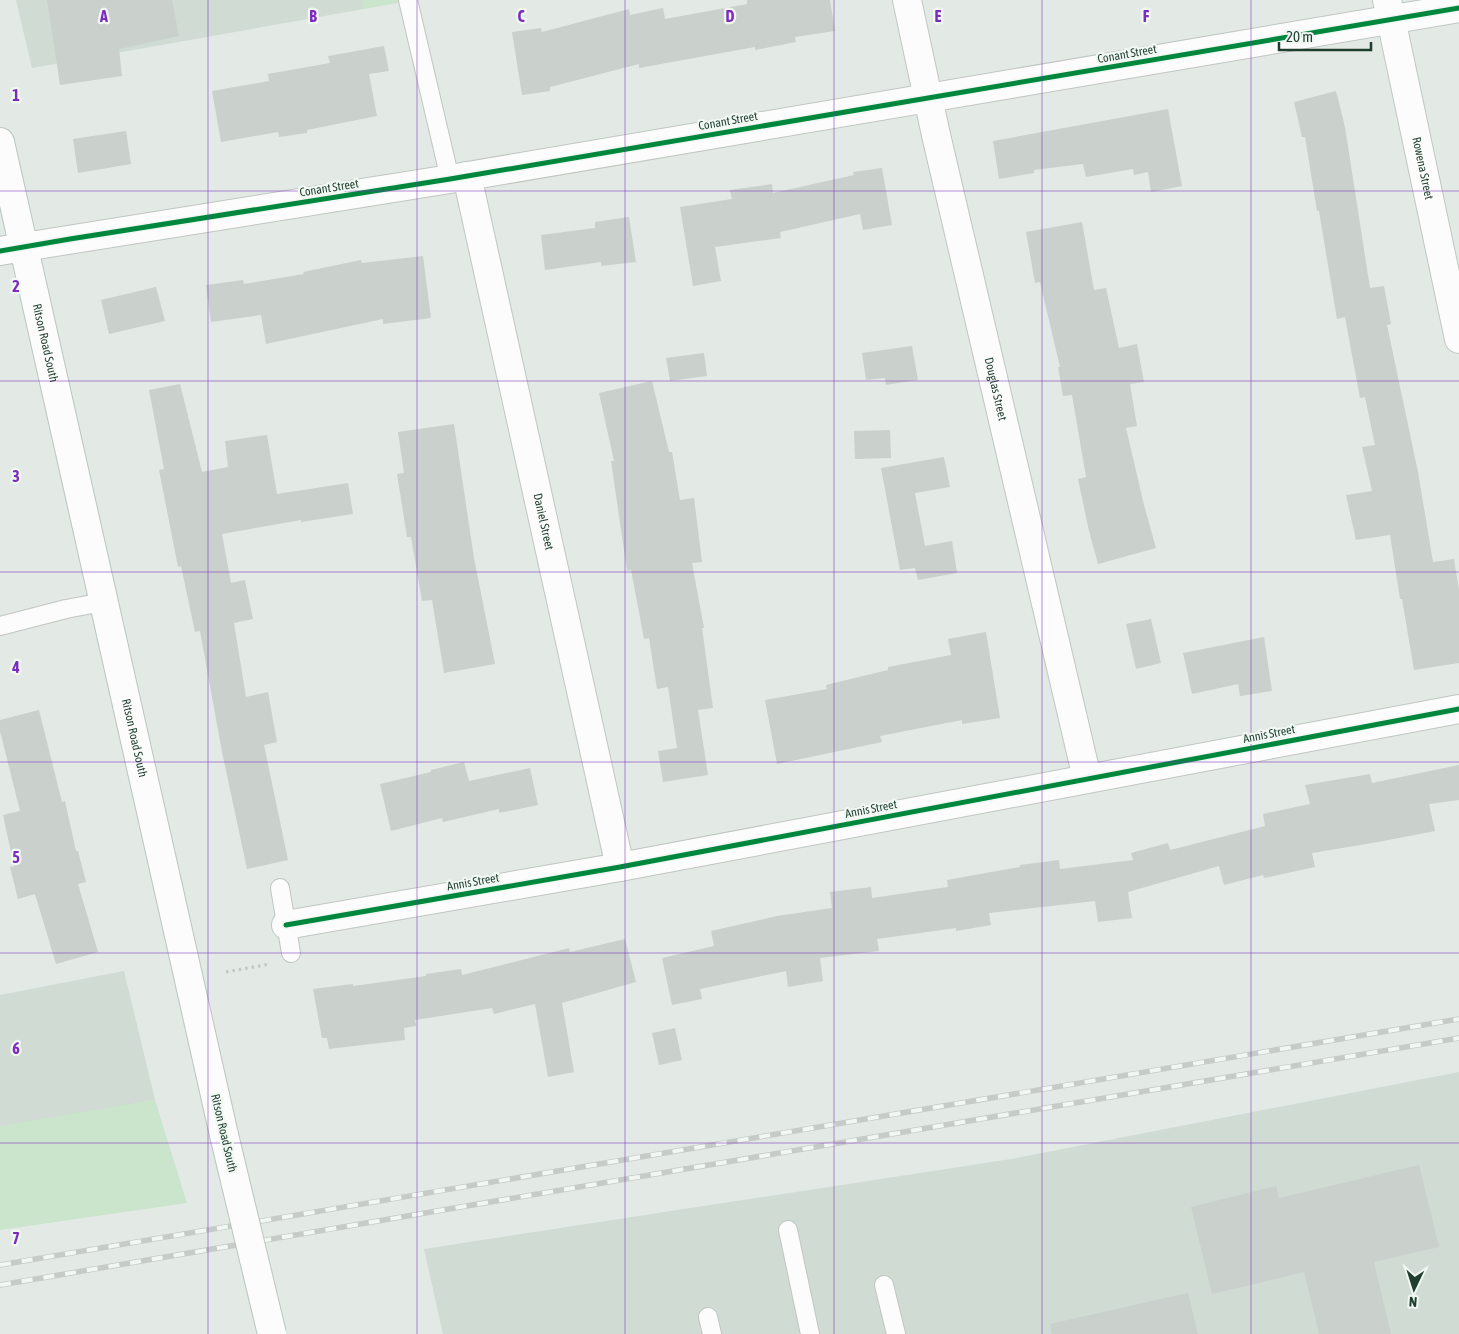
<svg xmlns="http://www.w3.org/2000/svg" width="1459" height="1334" font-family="'Asap Condensed',sans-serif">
<rect width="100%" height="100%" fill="#e3e9e5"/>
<g fill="#d0dbd4">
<path d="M 16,0 L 362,0 L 364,9 L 32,68 Z"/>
<path d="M 124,971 L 155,1100 L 0,1128 L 0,995 Z"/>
<path d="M 1459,1072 L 1459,1334 L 443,1334 L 424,1249 L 1011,1159 Z"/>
</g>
<g fill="#cbe4cc">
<path d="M 362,0 L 415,0 L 364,9 Z"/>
<path d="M 155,1100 L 187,1203 L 0,1230 L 0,1126 Z"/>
</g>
<g fill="#cad0cc">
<path d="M 47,0 L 172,0 L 179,36 L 119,49 L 122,76 L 60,85 Z"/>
<path d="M 747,0 L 830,0 L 835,31 L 795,37 L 796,42 L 755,50 L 755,47 L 639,68 L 639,64 L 550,87 L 550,91 L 522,95 L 512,32 L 541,28 L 542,32 L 629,9 L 630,15 L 663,8 L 665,19 L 747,4 Z"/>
<path d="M 384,46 L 389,71 L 369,74 L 377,116 L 307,130 L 307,133 L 279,137 L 278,132 L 221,142 L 212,91 L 269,81 L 268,74 L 330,63 L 328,56 Z"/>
<path d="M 1336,91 L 1345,127 L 1370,288 L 1384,286 L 1391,324 L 1387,325 L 1418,472 L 1433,562 L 1454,559 L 1459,590 L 1459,663 L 1414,670 L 1402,599 L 1400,599 L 1390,535 L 1356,540 L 1346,495 L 1372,491 L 1362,447 L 1375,445 L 1365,397 L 1360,398 L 1345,317 L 1337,319 L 1319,211 L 1317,211 L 1305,137 L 1302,137 L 1294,102 Z"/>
<path d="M 1168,109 L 1182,186 L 1151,192 L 1148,172 L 1134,175 L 1133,169 L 1086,177 L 1083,164 L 1034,170 L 1034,173 L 999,179 L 993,141 Z"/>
<path d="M 126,131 L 131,164 L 78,173 L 73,139 Z"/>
<path d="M 882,168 L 892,225 L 863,230 L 860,214 L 780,232 L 781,238 L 715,247 L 721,281 L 693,286 L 680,207 L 732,199 L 730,190 L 772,184 L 773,193 L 854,175 L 853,172 Z"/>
<path d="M 629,217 L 636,262 L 601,266 L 601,262 L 545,270 L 541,235 L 595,228 L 595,222 Z"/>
<path d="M 1082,222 L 1094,290 L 1106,288 L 1119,348 L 1137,344 L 1144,382 L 1130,384 L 1137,426 L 1126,428 L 1144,505 L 1156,548 L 1098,564 L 1089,531 L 1078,479 L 1086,477 L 1072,395 L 1063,396 L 1058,367 L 1060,367 L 1040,282 L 1035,283 L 1026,232 Z"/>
<path d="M 423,256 L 431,318 L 383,324 L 383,319 L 266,344 L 261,315 L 211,322 L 206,285 L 243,280 L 244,284 L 304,274 L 303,272 L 361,260 L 362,263 Z"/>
<path d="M 156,287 L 165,321 L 109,334 L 101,300 Z"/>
<path d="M 912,346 L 918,380 L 886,385 L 885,378 L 866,380 L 862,353 Z"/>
<path d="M 704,353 L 707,376 L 670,381 L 666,358 Z"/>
<path d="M 652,381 L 669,452 L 672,452 L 680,500 L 694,498 L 702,562 L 692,563 L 704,628 L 702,628 L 713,708 L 698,710 L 708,775 L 663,782 L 658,751 L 677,748 L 668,687 L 657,689 L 649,638 L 644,639 L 631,570 L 627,571 L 611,461 L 614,461 L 599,393 Z"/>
<path d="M 180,384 L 202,472 L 228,467 L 225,441 L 267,435 L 277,494 L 348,483 L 353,514 L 301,522 L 301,520 L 222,534 L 231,583 L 245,580 L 253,619 L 234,623 L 246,697 L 268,692 L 277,742 L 264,745 L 288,860 L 247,869 L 222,752 L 200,631 L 195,632 L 181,566 L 178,567 L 159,470 L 164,469 L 149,390 Z"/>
<path d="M 454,424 L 474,558 L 495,664 L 444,673 L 432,600 L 422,601 L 411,537 L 407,537 L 397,474 L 404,473 L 398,432 Z"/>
<path d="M 890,430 L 891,458 L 855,459 L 854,431 Z"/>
<path d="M 944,457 L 950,487 L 915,493 L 925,546 L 952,541 L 957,573 L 918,580 L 915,568 L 900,570 L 881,468 Z"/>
<path d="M 1151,619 L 1161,663 L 1136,669 L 1126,624 Z"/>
<path d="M 986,632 L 1000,718 L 962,724 L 962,720 L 880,736 L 882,742 L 777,764 L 765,700 L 827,689 L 826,685 L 888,670 L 888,667 L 951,655 L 948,639 Z"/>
<path d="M 1264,637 L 1272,691 L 1240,696 L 1238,684 L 1192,694 L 1183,653 Z"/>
<path d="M 39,710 L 62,802 L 65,801 L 76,851 L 78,851 L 86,882 L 78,884 L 98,952 L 56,964 L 35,894 L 18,899 L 10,867 L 14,866 L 3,815 L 20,811 L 0,731 L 0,720 Z"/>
<path d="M 464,762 L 469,781 L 530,768 L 538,805 L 499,813 L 499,809 L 443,822 L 442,818 L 391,831 L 380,784 L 431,772 L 431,770 Z"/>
<path d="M 1459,765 L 1459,800 L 1429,804 L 1435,831 L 1378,842 L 1312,853 L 1315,867 L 1264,878 L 1263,875 L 1224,885 L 1219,866 L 1128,892 L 1132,918 L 1098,922 L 1095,901 L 989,913 L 991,925 L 956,931 L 956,928 L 877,939 L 879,951 L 820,958 L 823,981 L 788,987 L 786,971 L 700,989 L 702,999 L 672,1005 L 662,958 L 714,946 L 711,931 L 777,916 L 832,908 L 830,892 L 871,887 L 872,898 L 948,887 L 947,880 L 1020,867 L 1020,865 L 1059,860 L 1060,869 L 1133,860 L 1131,853 L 1168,843 L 1170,850 L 1265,826 L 1263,814 L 1310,804 L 1305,785 L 1370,774 L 1372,783 Z"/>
<path d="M 625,939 L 636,982 L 562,1003 L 574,1072 L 548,1077 L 535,1004 L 494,1014 L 492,1008 L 415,1020 L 416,1026 L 404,1028 L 405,1040 L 329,1049 L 327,1038 L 322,1038 L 313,989 L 353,984 L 353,986 L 426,976 L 426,974 L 461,969 L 462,975 L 569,948 L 570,952 Z"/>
<path d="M 675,1028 L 682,1060 L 659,1065 L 652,1033 Z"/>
<path d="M 1419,1165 L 1439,1247 L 1374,1262 L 1391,1334 L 1319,1334 L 1304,1272 L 1212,1294 L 1191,1207 L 1276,1186 L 1279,1198 Z"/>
<path d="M 1188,1293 L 1198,1334 L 1052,1334 L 1050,1324 Z"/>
</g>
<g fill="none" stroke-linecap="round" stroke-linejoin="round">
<g stroke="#c0c6c2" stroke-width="20">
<g id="lane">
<path d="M 408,0 L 450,179"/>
<path d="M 0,626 L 66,609 L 103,602"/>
<path d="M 280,888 L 291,953"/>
<path d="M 788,1230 L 810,1334"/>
<path d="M 884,1285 L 896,1334"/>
<path d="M 708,1317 L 712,1334"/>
</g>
</g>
<g stroke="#c0c6c2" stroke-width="30">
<g id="street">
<path id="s1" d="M 907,0 L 936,135 L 1087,778"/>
<path id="s2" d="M 1387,0 L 1459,339"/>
<path id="s3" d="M 467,176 L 620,867"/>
<path d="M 24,247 L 450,179 L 1459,8"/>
<path d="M 286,925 L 620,867 L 1459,709"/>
</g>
</g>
<g stroke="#bcc5c0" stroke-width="30">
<g id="secondary">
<path id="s4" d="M 0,142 L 224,1135"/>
<path d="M 0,251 L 24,247"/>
</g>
</g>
<path stroke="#c0c9c3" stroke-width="3" stroke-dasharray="2.5 4" stroke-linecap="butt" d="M 226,972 L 270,964"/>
<use href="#lane" stroke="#fbfcfb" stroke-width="18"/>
<use href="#street" stroke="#fbfcfb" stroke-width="28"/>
<use href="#secondary" stroke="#fbfcfb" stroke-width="28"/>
<g stroke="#c6cbc8" stroke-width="5.5">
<g id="rail">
<path d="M 0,1265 L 1459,1019"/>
<path d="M 0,1285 L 1459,1038"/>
</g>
</g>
<use href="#rail" stroke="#f1f8f3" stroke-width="4" stroke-dasharray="11" stroke-linecap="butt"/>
<g stroke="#bcc5c0" stroke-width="30" stroke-linecap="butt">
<path id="secondary-bridge" d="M 224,1135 L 272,1334"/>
</g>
<use href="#secondary-bridge" stroke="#fbfcfb" stroke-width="28"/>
<g stroke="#f1f8f3" stroke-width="8">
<g id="cycleway">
<path d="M 0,251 L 70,239 L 450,179 L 1459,8"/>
<path d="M 286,925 L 620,867 L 1459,709"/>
</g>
</g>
<use href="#cycleway" stroke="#00873e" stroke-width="5"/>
</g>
<path fill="none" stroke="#7b2cbf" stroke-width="1" stroke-opacity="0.55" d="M 208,0 L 208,1334M 417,0 L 417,1334M 625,0 L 625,1334M 834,0 L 834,1334M 1042,0 L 1042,1334M 1251,0 L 1251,1334M 0,191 L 1459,191M 0,381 L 1459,381M 0,572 L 1459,572M 0,762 L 1459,762M 0,953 L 1459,953M 0,1143 L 1459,1143"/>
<g text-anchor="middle" stroke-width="4.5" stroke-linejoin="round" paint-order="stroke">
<g font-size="12" fill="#1f3e2e" stroke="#f1f8f3">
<text transform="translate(1127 54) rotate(-10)" y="4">Conant Street</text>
<text transform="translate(728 121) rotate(-10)" y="4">Conant Street</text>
<text dy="4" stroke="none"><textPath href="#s2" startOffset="172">Rowena Street</textPath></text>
<text transform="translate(329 188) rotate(-9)" y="4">Conant Street</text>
<text dy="4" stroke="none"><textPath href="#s4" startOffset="206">Ritson Road South</textPath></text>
<text dy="4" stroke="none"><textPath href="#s1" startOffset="399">Douglas Street</textPath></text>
<text dy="4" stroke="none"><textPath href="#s3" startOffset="354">Daniel Street</textPath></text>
<text transform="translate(1269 734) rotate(-11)" y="4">Annis Street</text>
<text dy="4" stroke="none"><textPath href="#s4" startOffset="611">Ritson Road South</textPath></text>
<text transform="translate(871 809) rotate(-11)" y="4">Annis Street</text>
<text transform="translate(473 882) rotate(-10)" y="4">Annis Street</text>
<text transform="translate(224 1133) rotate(77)" y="4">Ritson Road South</text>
</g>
</g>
<g font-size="16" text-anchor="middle" font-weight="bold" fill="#7b2cbf" stroke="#f1f8f3" stroke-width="4.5" stroke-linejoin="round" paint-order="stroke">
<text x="104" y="22">A</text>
<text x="313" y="22">B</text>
<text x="521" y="22">C</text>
<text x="730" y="22">D</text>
<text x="938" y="22">E</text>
<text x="1146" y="22">F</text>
<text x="16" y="101">1</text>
<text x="16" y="292">2</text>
<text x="16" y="482">3</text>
<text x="16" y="673">4</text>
<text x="16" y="863">5</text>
<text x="16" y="1054">6</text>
<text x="16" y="1244">7</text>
</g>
<g transform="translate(1414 1289) rotate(184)" stroke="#f1f8f3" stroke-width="4" paint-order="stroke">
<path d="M0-4L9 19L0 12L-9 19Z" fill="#1f3e2e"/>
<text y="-8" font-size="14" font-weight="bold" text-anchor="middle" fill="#1f3e2e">N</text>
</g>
<path d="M1279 42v8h92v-8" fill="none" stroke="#1f3e2e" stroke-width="2.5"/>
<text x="1286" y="42" font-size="15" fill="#1f3e2e" stroke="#f1f8f3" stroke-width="4" paint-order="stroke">20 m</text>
</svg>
